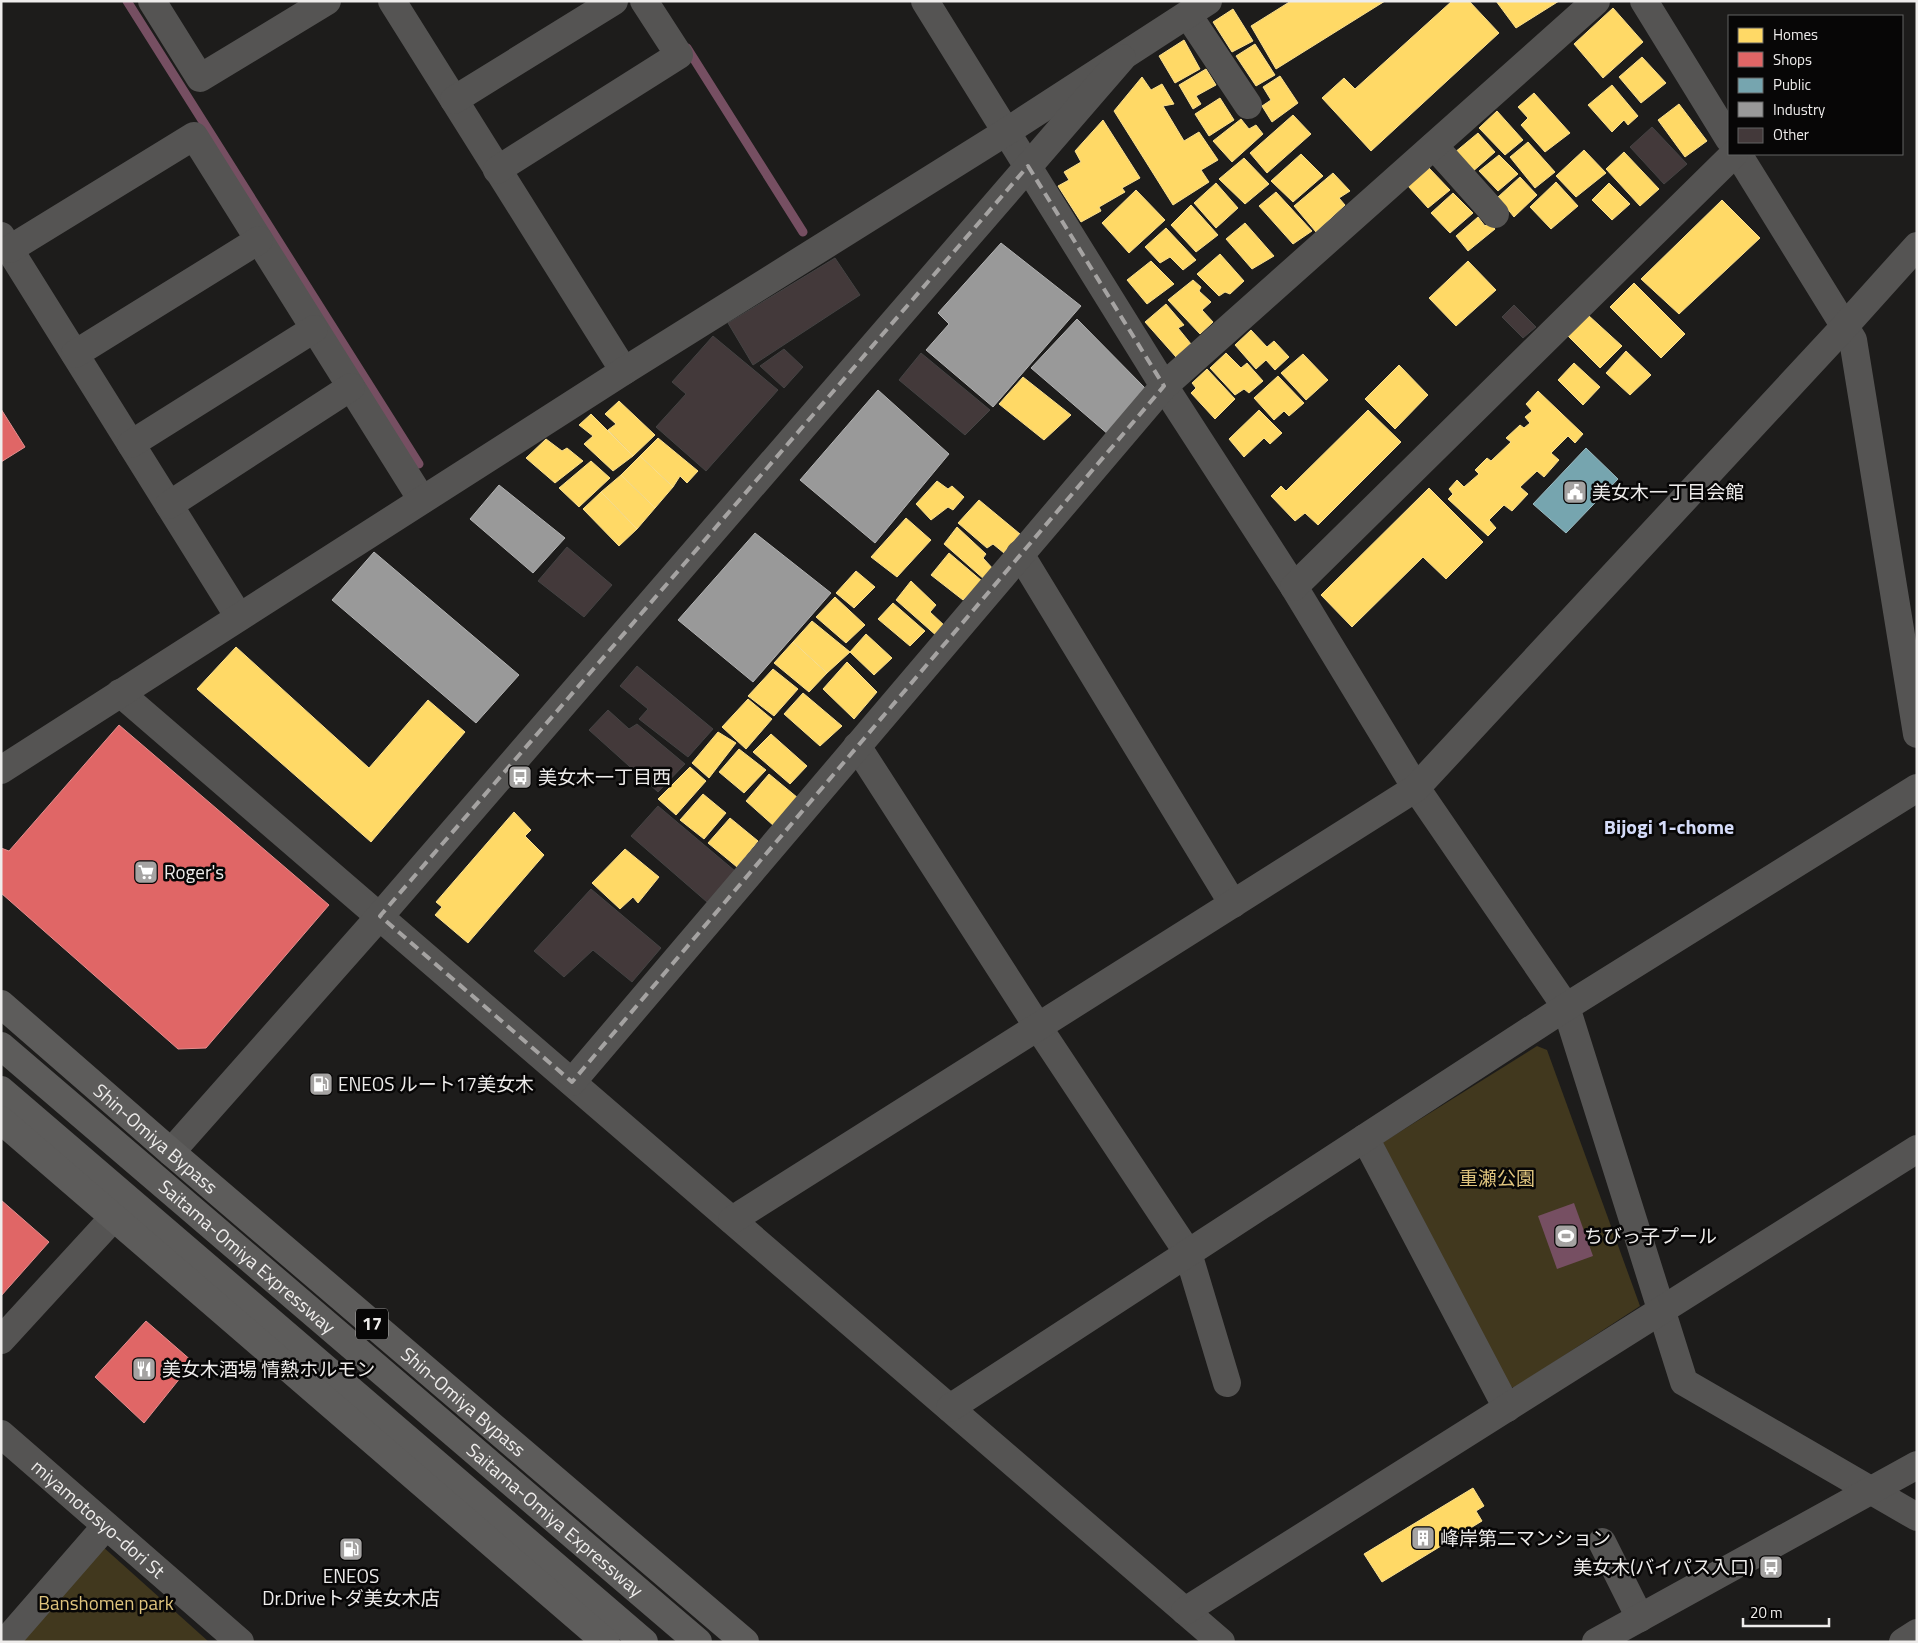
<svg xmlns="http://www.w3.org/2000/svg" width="1918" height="1643" font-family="'Titillium Web','Noto Sans JP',sans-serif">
<rect width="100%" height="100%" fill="#1d1c1b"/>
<g fill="#41381e">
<path d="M 1537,1046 L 1547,1050 L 1640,1306 L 1514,1388 L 1505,1384 L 1382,1143 Z"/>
<path d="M 102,1546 L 209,1642 L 21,1642 Z"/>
</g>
<path fill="#764f62" d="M 1574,1203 L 1593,1256 L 1557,1269 L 1538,1216 Z"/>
<g fill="#ffd966" stroke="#fadf8e">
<path d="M 1291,1 L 1385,1 L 1276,69 L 1251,26 Z"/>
<path d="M 1452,1 L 1469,1 L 1499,33 L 1371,151 L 1322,98 L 1344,78 L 1355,89 Z"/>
<path d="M 1496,1 L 1559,1 L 1516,28 Z"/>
<path d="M 1613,8 L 1643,42 L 1603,78 L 1574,44 Z"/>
<path d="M 1233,9 L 1253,41 L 1232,52 L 1213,22 Z"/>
<path d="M 1184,40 L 1200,69 L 1175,83 L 1159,56 Z"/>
<path d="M 1255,44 L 1275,75 L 1256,86 L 1236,56 Z"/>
<path d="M 1642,57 L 1666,83 L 1641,103 L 1619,77 Z"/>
<path d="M 1206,69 L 1216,85 L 1196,96 L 1201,104 L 1193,109 L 1179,85 Z"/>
<path d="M 1280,76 L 1298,103 L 1272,122 L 1262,106 L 1271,100 L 1263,87 Z"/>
<path d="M 1142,77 L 1151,90 L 1162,84 L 1174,104 L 1163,106 L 1184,141 L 1199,132 L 1218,160 L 1201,170 L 1209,182 L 1173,205 L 1114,111 Z"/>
<path d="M 1612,85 L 1638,116 L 1628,125 L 1624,120 L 1612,132 L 1588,105 Z"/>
<path d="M 1534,93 L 1570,133 L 1545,152 L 1521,125 L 1528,118 L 1518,107 Z"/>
<path d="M 1220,98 L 1234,120 L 1209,136 L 1195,114 Z"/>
<path d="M 1679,104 L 1707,141 L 1685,157 L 1658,120 Z"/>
<path d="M 1497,111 L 1523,140 L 1505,155 L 1479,128 Z"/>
<path d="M 1293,115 L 1311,134 L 1267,173 L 1250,153 Z"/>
<path d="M 1241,119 L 1249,129 L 1256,125 L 1263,134 L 1232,162 L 1213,141 Z"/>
<path d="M 1103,120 L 1140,178 L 1122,188 L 1125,192 L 1099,207 L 1101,211 L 1081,222 L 1058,186 L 1069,180 L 1064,172 L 1081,162 L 1075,151 Z"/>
<path d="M 1478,133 L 1495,152 L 1471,173 L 1454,153 Z"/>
<path d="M 1528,142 L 1555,172 L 1535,188 L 1510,157 Z"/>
<path d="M 1584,150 L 1606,173 L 1576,197 L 1556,176 Z"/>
<path d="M 1624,152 L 1659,189 L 1640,206 L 1606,169 Z"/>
<path d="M 1301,154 L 1323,176 L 1293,202 L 1271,181 Z"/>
<path d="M 1499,155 L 1518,174 L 1498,191 L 1479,171 Z"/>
<path d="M 1244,158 L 1269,184 L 1245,204 L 1219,179 Z"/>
<path d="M 1429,168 L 1450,190 L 1428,208 L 1408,186 Z"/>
<path d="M 1333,173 L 1350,191 L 1339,198 L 1345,205 L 1316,232 L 1294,206 Z"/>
<path d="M 1520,177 L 1537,195 L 1514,217 L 1498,197 Z"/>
<path d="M 1556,182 L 1578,206 L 1551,229 L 1530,207 Z"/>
<path d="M 1216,183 L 1238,208 L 1216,228 L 1194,203 Z"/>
<path d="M 1609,183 L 1630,204 L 1612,220 L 1592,200 Z"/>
<path d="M 1136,190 L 1165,220 L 1129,253 L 1102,223 Z"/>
<path d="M 1276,192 L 1312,231 L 1293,244 L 1259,206 Z"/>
<path d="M 1453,193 L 1473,213 L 1450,233 L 1431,213 Z"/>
<path d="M 1722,200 L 1760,238 L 1679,314 L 1641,279 Z"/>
<path d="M 1191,205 L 1218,235 L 1196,252 L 1171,225 Z"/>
<path d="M 1478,217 L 1485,226 L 1489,222 L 1495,229 L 1468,251 L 1456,236 Z"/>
<path d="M 1245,223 L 1274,256 L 1252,269 L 1226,239 Z"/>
<path d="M 1166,228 L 1196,260 L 1183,270 L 1170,257 L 1160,263 L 1145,247 Z"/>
<path d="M 1220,254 L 1244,281 L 1230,294 L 1225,292 L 1219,296 L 1197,274 Z"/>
<path d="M 1151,261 L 1174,284 L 1147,304 L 1127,280 Z"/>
<path d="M 1468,261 L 1496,290 L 1456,326 L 1429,298 Z"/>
<path d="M 1193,280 L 1201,287 L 1199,291 L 1211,302 L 1202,310 L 1213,322 L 1200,334 L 1168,300 Z"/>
<path d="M 1634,283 L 1685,334 L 1661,358 L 1610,307 Z"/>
<path d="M 1166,304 L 1184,325 L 1178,328 L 1191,344 L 1176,357 L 1145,322 Z"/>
<path d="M 1588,315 L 1622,346 L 1600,368 L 1567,335 Z"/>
<path d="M 1251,330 L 1267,347 L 1274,341 L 1289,357 L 1275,370 L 1266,360 L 1256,369 L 1235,345 Z"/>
<path d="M 1626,351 L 1651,375 L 1630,395 L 1606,373 Z"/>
<path d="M 1226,353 L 1241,368 L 1247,363 L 1263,381 L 1249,393 L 1244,389 L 1235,395 L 1210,368 Z"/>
<path d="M 1303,354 L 1328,380 L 1306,400 L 1281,373 Z"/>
<path d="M 1574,363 L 1600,387 L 1583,405 L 1558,380 Z"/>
<path d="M 1399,365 L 1428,395 L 1395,429 L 1365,399 Z"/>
<path d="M 1207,369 L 1235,399 L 1215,419 L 1191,393 L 1196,388 L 1192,383 Z"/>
<path d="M 1278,376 L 1304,403 L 1289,416 L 1284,411 L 1274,420 L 1254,398 Z"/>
<path d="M 1023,377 L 1071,415 L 1044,440 L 999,404 Z"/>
<path d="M 1538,391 L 1583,434 L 1575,443 L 1568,436 L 1551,453 L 1559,460 L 1544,477 L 1537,471 L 1520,487 L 1528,494 L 1512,511 L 1504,505 L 1489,520 L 1496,528 L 1488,536 L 1448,499 L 1453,494 L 1449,489 L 1457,480 L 1464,487 L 1479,474 L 1475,470 L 1487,458 L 1491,461 L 1511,442 L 1506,438 L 1520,425 L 1524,428 L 1530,423 L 1525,417 L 1532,411 L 1526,404 Z"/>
<path d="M 619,401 L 655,435 L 633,456 L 608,430 L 616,424 L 605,414 Z"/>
<path d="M 1259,410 L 1282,433 L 1270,444 L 1264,438 L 1244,457 L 1229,439 Z"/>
<path d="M 1368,410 L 1401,442 L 1318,525 L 1305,513 L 1295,521 L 1271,496 L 1281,486 L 1286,491 Z"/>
<path d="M 591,414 L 633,456 L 613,471 L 584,444 L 593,436 L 579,425 Z"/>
<path d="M 658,438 L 698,471 L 687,483 L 680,476 L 673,487 L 640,456 Z"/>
<path d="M 546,439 L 562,451 L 567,448 L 583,461 L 555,483 L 526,458 Z"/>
<path d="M 640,456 L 673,487 L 655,508 L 621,475 Z"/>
<path d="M 591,461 L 610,478 L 579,507 L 559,488 Z"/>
<path d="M 621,475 L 655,508 L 637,529 L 601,492 Z"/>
<path d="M 937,481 L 948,489 L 952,486 L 964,497 L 953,510 L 948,507 L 931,520 L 916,504 Z"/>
<path d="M 1429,488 L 1483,542 L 1446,579 L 1423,557 L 1352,627 L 1321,595 Z"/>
<path d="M 601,492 L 637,529 L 619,546 L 583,509 Z"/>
<path d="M 979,500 L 1020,534 L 1004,553 L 993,544 L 987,548 L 958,523 Z"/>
<path d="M 906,518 L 931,540 L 897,577 L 871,557 Z"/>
<path d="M 957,527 L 986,554 L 983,558 L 995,571 L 985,580 L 944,544 Z"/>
<path d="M 949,553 L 982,581 L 963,600 L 931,575 Z"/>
<path d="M 856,571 L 875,587 L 854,608 L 836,593 Z"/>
<path d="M 911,581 L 936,605 L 930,612 L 946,627 L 938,637 L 896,600 Z"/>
<path d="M 835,597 L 865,625 L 846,643 L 816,617 Z"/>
<path d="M 893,603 L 925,631 L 910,646 L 878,619 Z"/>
<path d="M 812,621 L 850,652 L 827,673 L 793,642 Z"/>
<path d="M 866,634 L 892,658 L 874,675 L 850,652 Z"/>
<path d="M 793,642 L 827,673 L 809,692 L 774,663 Z"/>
<path d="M 236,647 L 369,768 L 428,700 L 465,732 L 371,842 L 197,689 Z"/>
<path d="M 847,662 L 877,692 L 854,719 L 823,689 Z"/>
<path d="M 773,669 L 798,689 L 774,716 L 748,696 Z"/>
<path d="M 803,693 L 842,726 L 820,746 L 784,714 Z"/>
<path d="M 748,699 L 772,719 L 746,749 L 722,727 Z"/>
<path d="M 718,732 L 736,743 L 709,778 L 692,763 Z"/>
<path d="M 771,734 L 807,766 L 790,784 L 753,752 Z"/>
<path d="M 739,749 L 766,770 L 744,793 L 719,772 Z"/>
<path d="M 690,767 L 706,781 L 676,815 L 658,799 Z"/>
<path d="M 769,774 L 798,798 L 774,826 L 746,801 Z"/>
<path d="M 703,794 L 726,813 L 704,839 L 680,820 Z"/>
<path d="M 514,812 L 531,830 L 525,836 L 544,855 L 468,943 L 435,915 L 442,907 L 436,902 Z"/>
<path d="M 730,818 L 758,841 L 737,867 L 708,843 Z"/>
<path d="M 625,849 L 659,877 L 638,903 L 633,897 L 620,909 L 592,883 Z"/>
<path d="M 1473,1488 L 1484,1506 L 1476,1511 L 1482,1521 L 1382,1582 L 1364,1554 Z"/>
</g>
<g fill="#e06666" stroke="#e48e8e">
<path d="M 1,409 L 25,447 L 1,462 Z"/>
<path d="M 119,725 L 329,905 L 206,1048 L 178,1049 L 1,893 L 1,848 L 9,851 Z"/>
<path d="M 1,1200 L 49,1242 L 1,1296 Z"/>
<path d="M 146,1321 L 193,1362 L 144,1423 L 95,1377 Z"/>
</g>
<path fill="#76a5af" stroke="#9abac1" d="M 1586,448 L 1618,479 L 1566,533 L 1533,504 Z"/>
<g fill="#999" stroke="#b2b2b2">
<path d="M 1001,243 L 1081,306 L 993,407 L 926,350 L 949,324 L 938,313 Z"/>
<path d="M 1077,319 L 1145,388 L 1109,435 L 1031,368 Z"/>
<path d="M 878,390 L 949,454 L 875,543 L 800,480 Z"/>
<path d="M 499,485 L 565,538 L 533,573 L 470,519 Z"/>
<path d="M 755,533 L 831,593 L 753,682 L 678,620 Z"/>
<path d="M 374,552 L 519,675 L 476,723 L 332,600 Z"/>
</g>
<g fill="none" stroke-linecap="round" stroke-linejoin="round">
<g stroke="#764f62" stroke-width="9">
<path d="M 127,1 L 419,464"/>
<path d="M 687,48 L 803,232"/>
</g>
</g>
<g fill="#43393a" stroke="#444343">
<path d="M 1652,127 L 1687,164 L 1664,184 L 1630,147 Z"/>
<path d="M 835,258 L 860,295 L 753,365 L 728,323 Z"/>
<path d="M 1514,305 L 1536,327 L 1523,338 L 1502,317 Z"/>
<path d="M 713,336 L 778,390 L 706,471 L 656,427 L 686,394 L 672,382 Z"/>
<path d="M 784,349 L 803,367 L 784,388 L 760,366 Z"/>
<path d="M 921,353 L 990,410 L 965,435 L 899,380 Z"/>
<path d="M 567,547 L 612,585 L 584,617 L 538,581 Z"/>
<path d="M 637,666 L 713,729 L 688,757 L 639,719 L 648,709 L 620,686 Z"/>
<path d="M 608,710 L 629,729 L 637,724 L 685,764 L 658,792 L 589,730 Z"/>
<path d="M 658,806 L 735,871 L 707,902 L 631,836 Z"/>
<path d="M 591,889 L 661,948 L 632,982 L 593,950 L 564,977 L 534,951 Z"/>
</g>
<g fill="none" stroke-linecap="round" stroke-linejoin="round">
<g stroke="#555453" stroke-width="28">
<path d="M 152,1 L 200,78 L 327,1"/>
<path d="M 392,1 L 624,371"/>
<path d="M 925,1 L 1164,386 L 1294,587 L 1416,788 L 1566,1007 L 1684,1382 L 1917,1517"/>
<path d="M 1644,1 L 1729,139"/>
<path d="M 1188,15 L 1248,105"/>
<path d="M 454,100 L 614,1"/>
<path d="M 1434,146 L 1495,214"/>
<path d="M 1738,154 L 1853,340 L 1917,734"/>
<path d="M 497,170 L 679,55 L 644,1"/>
<path d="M 1,236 L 239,617"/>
<path d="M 10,249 L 194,136 L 422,500"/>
<path d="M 75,354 L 259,240"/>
<path d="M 131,444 L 314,329"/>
<path d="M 169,505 L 351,387"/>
<path d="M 1020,554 L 1233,904"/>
<path d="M 1294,587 L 1734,154"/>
<path d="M 120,693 L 1221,1642"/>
<path d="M 857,746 L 1038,1027 L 1188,1253 L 1227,1383"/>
<path d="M 1,770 L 624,371 L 1006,132 L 1208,1"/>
<path d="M 572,1082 L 1164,386 L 1596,1"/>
<path d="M 1365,1138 L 1507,1408"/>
<path d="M 171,1152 L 380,916 L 1122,58"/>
<path d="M 732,1220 L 1416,788 L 1845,326 L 1917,246"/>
<path d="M 1,1340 L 114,1217"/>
<path d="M 950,1408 L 1566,1007 L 1917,788"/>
<path id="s1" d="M 1,1434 L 240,1642"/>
<path d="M 1602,1542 L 1640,1618"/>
<path d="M 1185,1611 L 1917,1149"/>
<path d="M 5,1642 L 106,1526"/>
<path d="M 1596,1642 L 1917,1465"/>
<path d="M 1903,1642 L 1917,1633"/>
</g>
<g stroke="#5d5c5b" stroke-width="28">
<path id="s2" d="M 1,1004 L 171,1152 L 745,1642"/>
<path id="s3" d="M 1,1046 L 698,1642"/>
<path d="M 1,1090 L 644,1642"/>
<path d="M 1,1120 L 606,1642"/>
</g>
</g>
<path fill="none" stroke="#a5a3a2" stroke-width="4" stroke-dasharray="10 6" stroke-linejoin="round" d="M 1028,166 L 1164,386 L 572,1082 L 380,916 Z"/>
<defs>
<g id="civic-square" transform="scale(1.25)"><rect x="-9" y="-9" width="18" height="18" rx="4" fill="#a5a3a2" stroke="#070606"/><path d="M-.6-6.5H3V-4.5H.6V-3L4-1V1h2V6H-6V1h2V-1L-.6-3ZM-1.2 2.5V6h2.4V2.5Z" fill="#fff"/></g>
<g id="bus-square" transform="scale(1.25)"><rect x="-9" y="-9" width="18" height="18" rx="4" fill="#a5a3a2" stroke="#070606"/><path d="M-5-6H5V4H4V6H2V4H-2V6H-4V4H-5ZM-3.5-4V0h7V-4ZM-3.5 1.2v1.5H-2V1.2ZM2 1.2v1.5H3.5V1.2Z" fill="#fff"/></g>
<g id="supermarket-square" transform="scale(1.25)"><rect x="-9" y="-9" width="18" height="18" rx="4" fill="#a5a3a2" stroke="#070606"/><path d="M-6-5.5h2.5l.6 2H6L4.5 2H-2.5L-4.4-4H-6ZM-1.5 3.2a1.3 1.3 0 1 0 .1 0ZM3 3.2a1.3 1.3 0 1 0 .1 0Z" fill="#fff"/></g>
<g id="fuel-square" transform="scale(1.25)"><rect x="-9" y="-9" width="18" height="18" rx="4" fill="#a5a3a2" stroke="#070606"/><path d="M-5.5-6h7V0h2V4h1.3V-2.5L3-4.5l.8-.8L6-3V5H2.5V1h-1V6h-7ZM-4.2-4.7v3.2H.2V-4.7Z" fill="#fff"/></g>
<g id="stadium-square" transform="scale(1.25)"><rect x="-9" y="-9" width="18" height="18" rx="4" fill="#a5a3a2" stroke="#070606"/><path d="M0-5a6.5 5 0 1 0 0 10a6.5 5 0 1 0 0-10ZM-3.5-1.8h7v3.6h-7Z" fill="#fff"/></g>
<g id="restaurant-square" transform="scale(1.25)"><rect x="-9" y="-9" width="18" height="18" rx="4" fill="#a5a3a2" stroke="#070606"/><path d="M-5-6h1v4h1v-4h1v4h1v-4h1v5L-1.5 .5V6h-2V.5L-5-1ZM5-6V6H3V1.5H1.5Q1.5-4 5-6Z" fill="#fff"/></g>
<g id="building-square" transform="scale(1.25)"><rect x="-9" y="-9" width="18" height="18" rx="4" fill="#a5a3a2" stroke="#070606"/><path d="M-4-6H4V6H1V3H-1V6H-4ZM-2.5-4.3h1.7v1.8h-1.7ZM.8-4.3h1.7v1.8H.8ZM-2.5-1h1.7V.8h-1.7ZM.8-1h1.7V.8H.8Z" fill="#fff"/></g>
</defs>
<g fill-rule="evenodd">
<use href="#civic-square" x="1575" y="492"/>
<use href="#bus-square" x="520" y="777"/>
<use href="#supermarket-square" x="146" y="872"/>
<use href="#fuel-square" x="321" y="1084"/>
<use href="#stadium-square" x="1566" y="1236"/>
<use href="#restaurant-square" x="144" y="1369"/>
<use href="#building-square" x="1423" y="1538"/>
<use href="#fuel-square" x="351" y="1549"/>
<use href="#bus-square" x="1771" y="1567"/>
</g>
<g text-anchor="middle" stroke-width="5" stroke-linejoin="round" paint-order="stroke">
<rect fill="#070606" stroke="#a9a7a6" stroke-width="1" x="356" y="1308.5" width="32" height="31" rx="4"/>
<g font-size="18" font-weight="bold" fill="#eeeceb">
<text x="372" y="1330">17</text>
</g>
<g font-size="19" fill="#eeeceb" stroke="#070606" text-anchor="start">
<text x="1592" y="499">美女木一丁目会館</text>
<text x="538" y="784">美女木一丁目西</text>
<text x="164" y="879">Roger's</text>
<text x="338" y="1091">ENEOS ルート17美女木</text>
<text x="1584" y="1243">ちびっ子プール</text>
<text x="162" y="1376">美女木酒場 情熱ホルモン</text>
<text x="1440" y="1545">峰岸第二マンション</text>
<text x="1754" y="1574" text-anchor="end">美女木(バイパス入口)</text>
<text x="351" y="1583" text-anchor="middle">ENEOS<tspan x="351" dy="22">Dr.Driveトダ美女木店</tspan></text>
</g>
<g font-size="19" fill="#eeeceb" stroke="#070606">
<text dy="7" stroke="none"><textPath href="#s2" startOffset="205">Shin-Omiya Bypass</textPath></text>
<text dy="7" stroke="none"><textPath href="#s3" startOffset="324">Saitama-Omiya Expressway</textPath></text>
<text dy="7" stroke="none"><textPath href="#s2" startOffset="610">Shin-Omiya Bypass</textPath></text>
<text dy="7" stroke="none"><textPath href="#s1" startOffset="129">miyamotosyo-dori St</textPath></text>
<text dy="7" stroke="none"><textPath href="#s3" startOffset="729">Saitama-Omiya Expressway</textPath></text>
</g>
<g font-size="19" fill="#dec37d" stroke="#070606">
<text x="1497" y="1185">重瀬公園</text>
<text x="106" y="1610">Banshomen park</text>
</g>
<g font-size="20" font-weight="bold" fill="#d4dbf8" stroke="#070606">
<text x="1669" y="834">Bijogi 1-chome</text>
</g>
</g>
<rect width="1918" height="1643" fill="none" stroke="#eeeceb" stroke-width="5"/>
<rect x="1728" y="15" width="175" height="140" fill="#070606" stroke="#636262"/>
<rect x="1738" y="28" width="25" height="15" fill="#ffd966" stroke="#636262"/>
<text x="1773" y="40" font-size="15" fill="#eeeceb">Homes</text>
<rect x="1738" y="52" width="25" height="15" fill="#e06666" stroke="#636262"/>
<text x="1773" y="65" font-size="15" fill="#eeeceb">Shops</text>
<rect x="1738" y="78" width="25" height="15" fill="#76a5af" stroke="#636262"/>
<text x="1773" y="90" font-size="15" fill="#eeeceb">Public</text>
<rect x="1738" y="102" width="25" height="15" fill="#999999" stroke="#636262"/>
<text x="1773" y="115" font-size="15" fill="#eeeceb">Industry</text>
<rect x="1738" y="128" width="25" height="15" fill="#43393a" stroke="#636262"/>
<text x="1773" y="140" font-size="15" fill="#eeeceb">Other</text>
<path d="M1743 1618v8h86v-8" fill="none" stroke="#eeeceb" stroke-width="2.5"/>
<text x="1750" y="1618" font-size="15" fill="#eeeceb" stroke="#070606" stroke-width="4" paint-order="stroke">20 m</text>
</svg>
